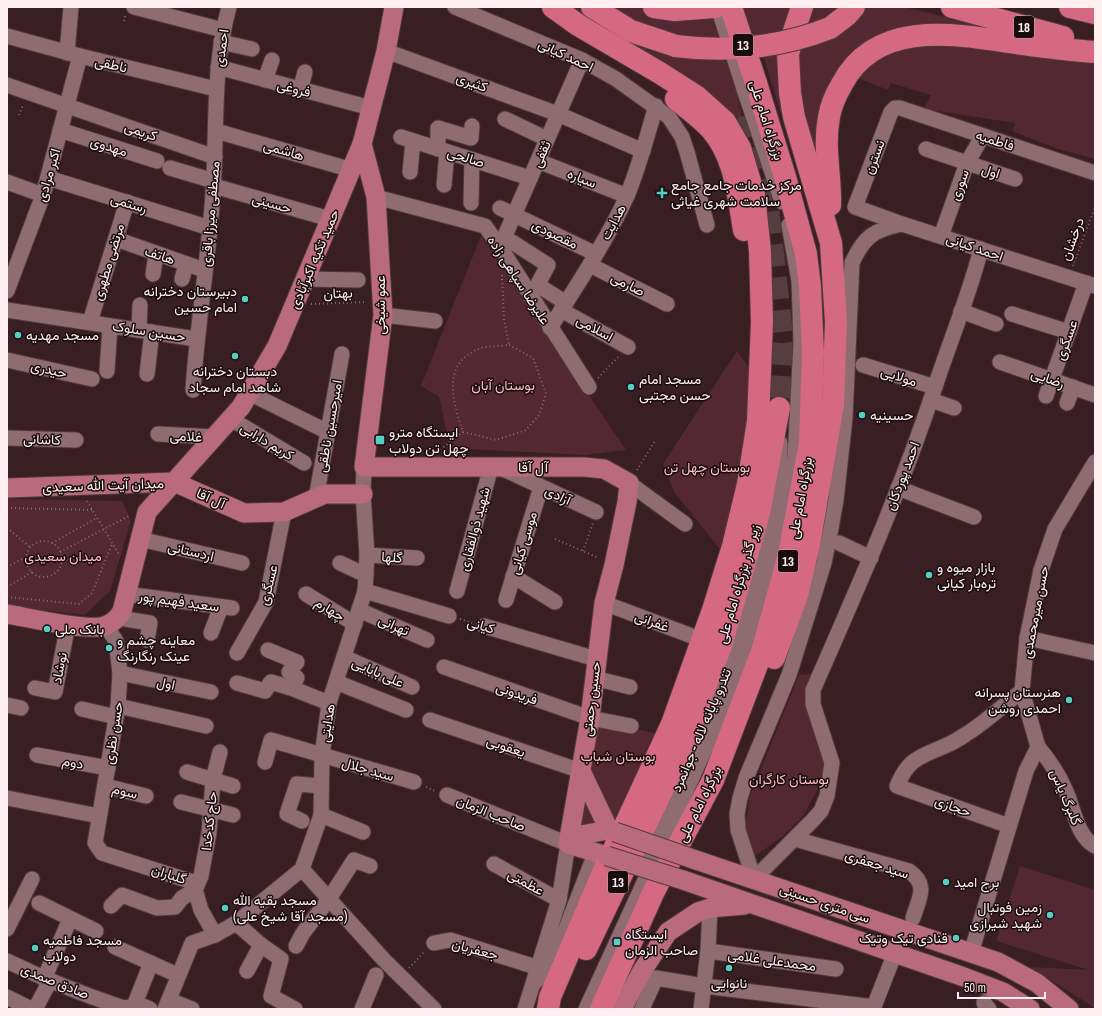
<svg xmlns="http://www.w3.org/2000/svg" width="1102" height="1016" font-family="'Archivo Narrow',Vazirmatn,sans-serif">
<rect width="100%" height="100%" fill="#391e23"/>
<g fill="#542832">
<path d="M 563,7 L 576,7 L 604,26 L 727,57 L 736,88 L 752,163 L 735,128 Z"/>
<path d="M 605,7 L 638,7 L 653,12 L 713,13 L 722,43 L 669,37 Z"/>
<path d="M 742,7 L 798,7 L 788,35 L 751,43 Z"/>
<path d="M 807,7 L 844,7 L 833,17 L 799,31 Z"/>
<path d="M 863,7 L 904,7 L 1079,48 L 966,29 L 848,64 L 824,198 L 805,138 L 793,49 Z"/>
<path d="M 906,43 L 1095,57 L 1095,159 L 1055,148 L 1012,131 L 1015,123 L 924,109 L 931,95 L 891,83 L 888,90 L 853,76 L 866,63 Z"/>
<path d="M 786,49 L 812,215 L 763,55 Z"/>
<path d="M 481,236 L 626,450 L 584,455 L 450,448 L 439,397 L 421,386 Z"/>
<path d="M 737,351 L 753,373 L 734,546 L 720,549 L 675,493 L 663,464 Z"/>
<path d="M 7,499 L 122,501 L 131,521 L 110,591 L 85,615 L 7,606 Z"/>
<path d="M 814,674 L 804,698 L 826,760 L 818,789 L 803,816 L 783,836 L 755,856 L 745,829 L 750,796 L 799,675 Z"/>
<path d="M 593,721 L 660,734 L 614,822 L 587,773 Z"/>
<path d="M 583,788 L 605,826 L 577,831 Z"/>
<path d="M 1020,866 L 1095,890 L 1095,1008 L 1030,967 L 1089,970 L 996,941 Z"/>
</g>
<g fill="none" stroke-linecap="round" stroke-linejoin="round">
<path stroke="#573d42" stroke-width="22" stroke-dasharray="22 11" stroke-linecap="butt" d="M 748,115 L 767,199 L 783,343 L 779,408"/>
<g stroke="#503a3f" stroke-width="17">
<g id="minor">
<path d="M 134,7 L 223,30"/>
<path d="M 455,7 L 582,60 L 616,79 L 669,117 L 682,137 L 687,152 L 707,225"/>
<path d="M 7,36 L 80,56 L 216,89"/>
<path d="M 221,42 L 252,49"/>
<path d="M 386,51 L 558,114 L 643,151"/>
<path d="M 67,53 L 71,7"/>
<path d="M 218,67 L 371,108"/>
<path d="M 265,80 L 272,60"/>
<path d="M 7,85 L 215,157"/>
<path d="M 744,89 L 782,202"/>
<path d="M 300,90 L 305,72"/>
<path d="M 505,119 L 547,139"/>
<path d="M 60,130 L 157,161"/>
<path d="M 216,131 L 352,170"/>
<path d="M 401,137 L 530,178"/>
<path d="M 438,149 L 438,128 L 471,138 L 472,126"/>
<path d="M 926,149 L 1015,179"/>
<path d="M 538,161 L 627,196"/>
<path d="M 170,168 L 214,181"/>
<path d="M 410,172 L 413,141"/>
<path d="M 1095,173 L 900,108 L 895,108 L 891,112 L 855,207 L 902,224 L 1095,286"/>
<path d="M 48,178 L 210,228"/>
<path d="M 7,182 L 43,195"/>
<path d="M 444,185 L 447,152"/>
<path d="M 214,186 L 330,219"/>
<path d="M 376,197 L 485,226 L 500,247 L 589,387"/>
<path d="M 471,203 L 472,160"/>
<path d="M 500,208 L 596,254"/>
<path d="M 902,224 C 874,230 864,236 852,263 L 845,418 L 836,500 L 830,534 L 824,563 L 789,675 L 746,778 L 740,798 L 737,814 L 738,830 L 754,879 L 812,821 L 821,811 L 827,796 L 832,763 L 813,704 L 813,690 C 857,590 901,490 935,387 C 950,341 969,296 981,249"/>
<path d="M 941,236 L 967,163 L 982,137"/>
<path d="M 116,239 L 204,270"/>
<path d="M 504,239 L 512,242 L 548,265 L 531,297"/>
<path d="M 500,247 L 582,60"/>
<path d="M 590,265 L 667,304"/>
<path d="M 153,274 L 156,254"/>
<path d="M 182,279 L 186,264"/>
<path d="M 305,279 L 358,280"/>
<path d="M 538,285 L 566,303"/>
<path d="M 7,291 L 43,195 L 80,56"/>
<path d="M 7,310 L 196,339"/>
<path d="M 561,310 L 628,347"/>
<path d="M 961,311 L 996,324"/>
<path d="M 1012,314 L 1069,332"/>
<path d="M 383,315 L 435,321"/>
<path d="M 90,322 L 127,202"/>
<path d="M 550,328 C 577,285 606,242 627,196 C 639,167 647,136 656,106"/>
<path d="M 139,330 L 140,305"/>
<path d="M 7,360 L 92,379"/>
<path d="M 1000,362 L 1095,395"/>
<path d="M 863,365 L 935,387"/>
<path d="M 107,371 L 110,326"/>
<path d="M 147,374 L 152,332"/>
<path d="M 193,390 C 197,328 207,268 212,206 C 218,139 211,72 229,7"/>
<path d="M 249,393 L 328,432"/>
<path d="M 1046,396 L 1086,283"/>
<path d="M 931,400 L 954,408"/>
<path d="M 1067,403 L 1073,387"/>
<path d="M 231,419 L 304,463"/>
<path d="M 158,434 L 215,437"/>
<path d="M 7,438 L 76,440"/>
<path d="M 501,468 L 596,512"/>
<path d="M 629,483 L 685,524"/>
<path d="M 898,488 L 974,517"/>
<path d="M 316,498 L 342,354"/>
<path d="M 140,539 L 242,563"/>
<path d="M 839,543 L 871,558"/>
<path d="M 367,555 L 417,558"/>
<path d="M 340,563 L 366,575"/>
<path d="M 513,576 L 555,602"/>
<path d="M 365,591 L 449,616"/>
<path d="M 457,591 L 491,467"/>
<path d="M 126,594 L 232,608"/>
<path d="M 306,594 L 355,624"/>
<path d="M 506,600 L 541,487"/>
<path d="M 604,603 L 700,639"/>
<path d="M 361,611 L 427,640"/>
<path d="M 119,618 L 150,623 L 147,640"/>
<path d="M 106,626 L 116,641 L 120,673 L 118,706 L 95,843 L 102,853 L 193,882 L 201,910 L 215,935"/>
<path d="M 484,626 L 596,659"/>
<path d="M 211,633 L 221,607"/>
<path d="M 1027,638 L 1095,653"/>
<path d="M 268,650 L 297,662 L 289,672 L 297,678 L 291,688"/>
<path d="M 237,653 L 266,602 L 284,512"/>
<path d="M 344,657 L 412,687"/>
<path d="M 444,667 L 590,718 L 631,726"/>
<path d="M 120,673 L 211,692"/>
<path d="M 594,678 L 630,687"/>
<path d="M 336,682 L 406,710"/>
<path d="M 237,683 L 265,691 L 271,682 L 291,688 L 329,703"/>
<path d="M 35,688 L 55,692 L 68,624"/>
<path d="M 7,705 L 21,708"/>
<path d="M 118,706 L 206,726"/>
<path d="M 82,709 L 116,717"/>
<path d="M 430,720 L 581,771"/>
<path d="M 1038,747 C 1050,761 1058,773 1065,789 C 1074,807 1076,836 1095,846"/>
<path d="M 37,755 L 108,768"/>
<path d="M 265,762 L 271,740 L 414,782"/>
<path d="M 187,772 L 233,786"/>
<path d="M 105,786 L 146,796"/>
<path d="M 447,795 L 568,844 L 559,900 L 525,1009"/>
<path d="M 7,798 L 99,816"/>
<path d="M 181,802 L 233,815"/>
<path d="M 321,815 L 363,832"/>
<path d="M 302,821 L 287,814 L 297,784 L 321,786"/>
<path d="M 1009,826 L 897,786 C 909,757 921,757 947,745 C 955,742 963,736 971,731 C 989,719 1005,704 1022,691"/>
<path d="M 795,839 L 909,871 C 929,885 919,898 913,918"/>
<path d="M 647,853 L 716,700 L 737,643 L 767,529 L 780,468 L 780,443"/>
<path d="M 494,864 L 559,900"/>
<path d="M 302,869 L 384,960 L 434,1009"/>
<path d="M 39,903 L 96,931"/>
<path d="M 111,906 L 122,895 L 157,908 L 175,907 L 182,898 L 195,890 L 201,876 L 209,833 L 213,779 L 220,752"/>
<path d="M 236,923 L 261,945 L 281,959 L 271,996 L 295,1009"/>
<path d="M 7,929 L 32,879"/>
<path d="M 434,943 L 450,940 L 539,968"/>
<path d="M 296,946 L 303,933 L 329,899 L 354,860 L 370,866"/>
<path d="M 115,947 L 171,972"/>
<path d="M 708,951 L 836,969"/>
<path d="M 971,953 L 1026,771 L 1038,747 L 1022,691 L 1027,638 L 1041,570 L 1055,529 L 1095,462"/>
<path d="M 7,961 C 44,979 82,994 121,1007 C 131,1010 136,1002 150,1009"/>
<path d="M 247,971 L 261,945"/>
<path d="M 44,979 L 70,919"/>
<path d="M 534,983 L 551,967 L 591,864 L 603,855"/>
<path d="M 7,997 L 31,1009"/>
<path d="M 169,1000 L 192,1009"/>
<path d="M 984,1003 L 989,1009"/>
<path d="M 134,1006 L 151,963"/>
<path d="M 35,1009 L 50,981"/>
<path d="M 165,1009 L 192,943 L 215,935 L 236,923 L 302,869 L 321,815 L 322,756 L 329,703 L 365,591 L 367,555 L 363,494 L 364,467"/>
<path d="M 362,1009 L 376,975"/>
<path d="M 586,1009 L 723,710 L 743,660 L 762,594 L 795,459 L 801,343 L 799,281 L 789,225"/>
<path d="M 642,1009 L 656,978 L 704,986 L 874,1007"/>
<path d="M 701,1009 L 708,951 L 710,908"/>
<path d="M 873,1009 L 895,953"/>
</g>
</g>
<g stroke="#503a3f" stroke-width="21">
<g id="major">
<path d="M 362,144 L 376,197 L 383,315 L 364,467 L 584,467 L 604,469 L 629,483 L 627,502 L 614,565 L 604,603 L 590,718 L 568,844 L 607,856"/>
<path d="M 7,488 L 174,482 L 244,513 L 284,512 L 325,494 L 363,494"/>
<path d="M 7,614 C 26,617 92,633 107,625 C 114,622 119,617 122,611 L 147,512 L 241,407 L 277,346 L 362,144 L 386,51 L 394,7"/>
<path d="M 581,771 L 609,830"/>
<path d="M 569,837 L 609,830 L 615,832"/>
<path d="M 693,859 L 998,962 L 1037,983 L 1069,1009"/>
<path d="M 683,880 L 964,977 L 1003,992 L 1030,1009"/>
<path d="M 622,1009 L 642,971 L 668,932 L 698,912 L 710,908 L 745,905"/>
</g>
</g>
<g stroke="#503a3f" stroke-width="24">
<g id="highway">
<path d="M 592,7 L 631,31 L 676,46"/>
<path d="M 654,7 L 675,10"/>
<path d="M 952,7 L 1063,37"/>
<path d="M 1070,7 L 1095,13"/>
<path d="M 830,28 L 847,15 L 854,7"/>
<path d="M 676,99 C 687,108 701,118 711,129 C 735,156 738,195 744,230"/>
<path d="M 830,205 C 831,176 823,147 829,117 C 831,105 836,94 842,84 C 875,21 950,33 1008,42 C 1037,46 1066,50 1095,52"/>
<path d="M 774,658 L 797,595 L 809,545 L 833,404 L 836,322 L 831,243 L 794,117 L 790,93 L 788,54 L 794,31 L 802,7"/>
<path d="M 586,949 L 679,755 L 721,646 L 759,513 L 779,408"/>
<path d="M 548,1009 L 550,997 L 602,875 L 672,724 L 713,610 L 733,546 L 748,484 L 758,421 L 762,322 L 760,251 L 754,195 L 740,148 L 725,122 L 696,96 L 660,73 L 578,25 L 553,7"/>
<path d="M 601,1009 L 654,891 L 713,780 L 763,649 L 789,554 L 810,443 L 813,353 L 810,287 L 806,254 L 785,177 L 756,83"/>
</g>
</g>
<g stroke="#826b6f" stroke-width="2" stroke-dasharray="1 3" stroke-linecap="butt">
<path d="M 124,21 L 125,16"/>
<path d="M 19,115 L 23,105"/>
<path d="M 1073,266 L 1095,207"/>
<path d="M 502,275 L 504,319 L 509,345"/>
<path d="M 311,304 L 367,302"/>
<path d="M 509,345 L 533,358 L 546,394 L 539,415 L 526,430 L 496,440 L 463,432 C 453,401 440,363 481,348 C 489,346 500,346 509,345 Z"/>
<path d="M 598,378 L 619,356"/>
<path d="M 437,452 L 463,432"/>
<path d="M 637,470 L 655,441"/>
<path d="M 87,501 L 120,556"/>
<path d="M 7,508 L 93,510"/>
<path d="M 7,528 L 30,547"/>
<path d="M 555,539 L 599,558"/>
<circle cx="44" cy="559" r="18"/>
<path d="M 52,543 L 97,518"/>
<path d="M 583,551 L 593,523"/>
<path d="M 60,552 L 129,516"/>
<path d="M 7,567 L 26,557"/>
<path d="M 7,587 L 32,572"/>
<path d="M 7,597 L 79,604 L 92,593 L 112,544"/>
<path d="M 460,619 L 472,623"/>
<path d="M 426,787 L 435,791"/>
<path d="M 409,968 L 424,952"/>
</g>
<use href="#minor" stroke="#8e6c72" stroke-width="15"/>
<use href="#major" stroke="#b96a7c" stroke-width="19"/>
<use href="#highway" stroke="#d66982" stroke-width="22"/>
<g stroke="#503a3f" stroke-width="17" stroke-linecap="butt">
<path id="minor-bridge" d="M 718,7 L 744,89"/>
</g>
<g stroke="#503a3f" stroke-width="21" stroke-linecap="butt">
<g id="major-bridge">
<path d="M 615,832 L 693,859"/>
<path d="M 607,856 L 683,880"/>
</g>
</g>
<g stroke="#503a3f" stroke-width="24" stroke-linecap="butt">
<g id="highway-bridge">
<path d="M 731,7 L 756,83"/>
<path d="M 675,10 L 715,7"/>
<path d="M 676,46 C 729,53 781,47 830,28"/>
</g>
</g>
<use href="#minor-bridge" stroke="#8e6c72" stroke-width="15"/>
<use href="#major-bridge" stroke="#b96a7c" stroke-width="19"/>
<use href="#highway-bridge" stroke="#d66982" stroke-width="22"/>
</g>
<g fill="#56cec4" stroke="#180c0e" stroke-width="1.5">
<path d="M660 187h4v4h4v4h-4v4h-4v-4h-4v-4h4z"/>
<circle cx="245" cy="299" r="4"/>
<circle cx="18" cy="335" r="4"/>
<circle cx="235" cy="356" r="4"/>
<circle cx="631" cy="387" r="4"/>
<circle cx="862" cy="415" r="4"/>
<rect x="375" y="435" width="10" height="10" rx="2"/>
<circle cx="929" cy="575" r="4"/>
<circle cx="47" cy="629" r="4"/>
<circle cx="109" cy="648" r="4"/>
<circle cx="1069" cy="700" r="4"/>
<circle cx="946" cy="882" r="4"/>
<circle cx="225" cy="908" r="4"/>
<circle cx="1050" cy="915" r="4"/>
<circle cx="956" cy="938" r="4"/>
<rect x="613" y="938" width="8" height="8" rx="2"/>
<circle cx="35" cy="948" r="4"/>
<circle cx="729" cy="968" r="4"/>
</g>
<g text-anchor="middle" stroke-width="3" stroke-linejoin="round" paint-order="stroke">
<g fill="#180c0e" stroke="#baabad" stroke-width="1">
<rect x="1014" y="16" width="20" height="22" rx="3"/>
<rect x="733" y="34" width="20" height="22" rx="3"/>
<rect x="778" y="550" width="20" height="22" rx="3"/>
<rect x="608" y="871" width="20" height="22" rx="3"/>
</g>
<g font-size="13" font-weight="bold" fill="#ffeff1">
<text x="1024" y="32">18</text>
<text x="743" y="50">13</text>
<text x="788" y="566">13</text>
<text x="618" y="887">13</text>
</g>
<g font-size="14" fill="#ffeff1" stroke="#180c0e">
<text transform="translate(221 48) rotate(-82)" y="5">احمدی</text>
<text transform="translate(566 55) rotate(25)" y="5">احمد کیانی</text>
<text transform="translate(111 64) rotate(13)" y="5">ناطقی</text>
<text transform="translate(472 82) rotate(20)" y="5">کثیری</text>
<text transform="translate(294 88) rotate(15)" y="5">فروغی</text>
<text transform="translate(767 120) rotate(72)" y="5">بزرگراه امام علی</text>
<text transform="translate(141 131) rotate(19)" y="5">کریمی</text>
<text transform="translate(995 140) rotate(18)" y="5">فاطمیه</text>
<text transform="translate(109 146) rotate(18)" y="5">مهدوی</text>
<text transform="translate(284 150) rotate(16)" y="5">هاشمی</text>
<text transform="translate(541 154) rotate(-67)" y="5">ثقفی</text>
<text transform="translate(466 157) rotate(18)" y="5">صالحی</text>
<text transform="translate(874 157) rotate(-69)" y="5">نسترن</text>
<text transform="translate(991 171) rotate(18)" y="5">اول</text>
<text transform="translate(48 175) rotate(-74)" y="5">اکبر مرادی</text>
<text transform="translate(582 178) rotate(22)" y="5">سیاره</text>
<text transform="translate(959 185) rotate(-70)" y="5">سوری</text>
<text transform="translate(129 203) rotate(17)" y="5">رستمی</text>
<text transform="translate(272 203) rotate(16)" y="5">حسینی</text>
<text transform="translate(210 214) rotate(-85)" y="5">مصطفی میرزا باقری</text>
<text transform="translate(613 222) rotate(-62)" y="5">هدایت</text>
<text transform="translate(555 234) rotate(26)" y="5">مقصودی</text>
<text transform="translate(1072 239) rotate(-70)" y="5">درخشان</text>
<text transform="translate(975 247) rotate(19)" y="5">احمد کیانی</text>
<text transform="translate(160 255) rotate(19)" y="5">هاتف</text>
<text transform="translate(314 259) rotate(-67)" y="5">حمید تکیه اکبرآبادی</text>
<text transform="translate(108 262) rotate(-73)" y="5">مرتضی مطهری</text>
<text transform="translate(519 280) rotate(57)" y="5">علیرضا سپاهی زاده</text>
<text transform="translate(628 284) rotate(27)" y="5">صارمی</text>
<text transform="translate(338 293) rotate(-2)" y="5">بهتان</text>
<text transform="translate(380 305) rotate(-90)" y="5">عمو شیخی</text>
<text transform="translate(595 328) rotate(29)" y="5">اسلامی</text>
<text transform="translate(149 331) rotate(9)" y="5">حسین سلوک</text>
<text transform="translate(1066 340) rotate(-70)" y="5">عسگری</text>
<text transform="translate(49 369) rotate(13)" y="5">حیدری</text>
<text transform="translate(899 376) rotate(18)" y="5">مولایی</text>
<text transform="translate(1048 378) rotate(19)" y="5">رضایی</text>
<text transform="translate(329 426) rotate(-80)" y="5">امیرحسین ناطقی</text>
<text transform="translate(186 436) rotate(3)" y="5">غلامی</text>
<text transform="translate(42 439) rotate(2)" y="5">کاشانی</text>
<text transform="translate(267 441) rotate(31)" y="5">کریم دارابی</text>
<text x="533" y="472">آل آقا</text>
<text transform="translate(902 476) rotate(-69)" y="5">احمد پوردکان</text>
<text transform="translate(103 485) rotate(-2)" y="5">میدان آیت الله سعیدی</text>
<text transform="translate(558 495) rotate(25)" y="5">آزادی</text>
<text transform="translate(211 498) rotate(24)" y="5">آل آقا</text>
<text transform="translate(800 498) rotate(-80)" y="5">بزرگراه امام علی</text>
<text transform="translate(474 529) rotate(-75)" y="5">شهید ذوالفقاری</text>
<text transform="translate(523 543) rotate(-73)" y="5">موسی کیانی</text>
<text transform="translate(191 551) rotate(13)" y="5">اردستانی</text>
<text transform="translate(392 557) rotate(4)" y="5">گلها</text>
<text transform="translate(738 584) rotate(-74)" y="5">زیر گذر بزرگراه امام علی</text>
<text transform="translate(268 585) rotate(-76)" y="5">عسگری</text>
<text transform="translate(179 601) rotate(8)" y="5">سعید فهیم پور</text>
<text transform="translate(330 609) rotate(31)" y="5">چهارم</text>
<text transform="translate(1035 612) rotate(-79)" y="5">حسن میرمحمدی</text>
<text transform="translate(652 621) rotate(20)" y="5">غفرانی</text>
<text transform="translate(394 625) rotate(24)" y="5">تهرانی</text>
<text transform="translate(481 625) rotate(16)" y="5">کیانی</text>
<text transform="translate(59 668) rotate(-79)" y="5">نوشاد</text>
<text transform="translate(378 672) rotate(24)" y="5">علی بابایی</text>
<text transform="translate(166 683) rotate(12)" y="5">اول</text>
<text transform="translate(517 693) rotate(19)" y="5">فریدونی</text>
<text transform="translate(591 699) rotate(-83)" y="5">حسین رحمتی</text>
<text transform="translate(327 723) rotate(-81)" y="5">هدایتی</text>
<text transform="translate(701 730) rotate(-67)" y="5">تندرو پایانه لاله - جوانمرد</text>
<text transform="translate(113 733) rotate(-81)" y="5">حسن نظری</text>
<text transform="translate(506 746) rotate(19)" y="5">یعقوبی</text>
<text transform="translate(73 762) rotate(11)" y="5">دوم</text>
<text transform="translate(368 769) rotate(16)" y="5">سید جلال</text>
<text transform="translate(125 791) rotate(14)" y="5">سوم</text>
<text transform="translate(1066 797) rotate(67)" y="5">گلبرگ یاس</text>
<text transform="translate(699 804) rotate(-64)" y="5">بزرگراه امام علی</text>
<text transform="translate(953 806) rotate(20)" y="5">حجازی</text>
<text transform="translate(491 813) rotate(22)" y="5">صاحب الزمان</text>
<text transform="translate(209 821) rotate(-84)" y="5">حاج کدخدا</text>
<text transform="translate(877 864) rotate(18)" y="5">سید جعفری</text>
<text transform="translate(169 874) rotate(18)" y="5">گلباران</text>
<text transform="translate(526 882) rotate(29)" y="5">عظمتی</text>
<text transform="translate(825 903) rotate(19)" y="5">سی متری حسینی</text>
<text transform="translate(475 949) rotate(15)" y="5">جعفریان</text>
<text transform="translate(772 960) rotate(8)" y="5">محمدعلی غلامی</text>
<text transform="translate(55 981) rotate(22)" y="5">صادق صمدی</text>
</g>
<g font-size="14" fill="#ffeff1" stroke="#180c0e" text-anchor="start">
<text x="671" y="190">مرکز خدمات جامع جامع<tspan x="671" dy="16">سلامت شهری غیاثی</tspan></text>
<text x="237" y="296" text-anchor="end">دبیرستان دخترانه<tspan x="237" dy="16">امام حسین</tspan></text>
<text x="26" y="340">مسجد مهدیه</text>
<text x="235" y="376" text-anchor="middle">دبستان دخترانه<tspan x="235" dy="16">شاهد امام سجاد</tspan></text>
<text x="639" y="384">مسجد امام<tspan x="639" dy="16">حسن مجتبی</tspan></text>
<text x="870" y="420">حسینیه</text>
<text x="389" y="437">ایستگاه مترو<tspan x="389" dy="16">چهل تن دولاب</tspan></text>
<text x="937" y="572">بازار میوه و<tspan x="937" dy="16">تره‌بار کیانی</tspan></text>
<text x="55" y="634">بانک ملی</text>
<text x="117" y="645">معاینه چشم و<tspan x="117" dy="16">عینک رنگارنگ</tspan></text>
<text x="1061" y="697" text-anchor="end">هنرستان پسرانه<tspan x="1061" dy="16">احمدی روشن</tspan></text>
<text x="954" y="887">برج امید</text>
<text x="233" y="905">مسجد بقیه الله<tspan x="233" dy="16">(مسجد آقا شیخ علی)</tspan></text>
<text x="1042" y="912" text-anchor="end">زمین فوتبال<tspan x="1042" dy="16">شهید شیرازی</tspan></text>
<text x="625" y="939">ایستگاه<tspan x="625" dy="16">صاحب الزمان</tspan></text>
<text x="948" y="943" text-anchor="end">قنادی تیک وتیک</text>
<text x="43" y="945">مسجد فاطمیه<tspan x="43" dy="16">دولاب</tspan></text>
<text x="729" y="988" text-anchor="middle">نانوایی</text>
</g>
<g font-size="14" fill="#febec8" stroke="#180c0e">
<text x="503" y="390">بوستان آبان</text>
<text x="707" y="472">بوستان چهل تن</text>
<text x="63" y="561">میدان سعیدی</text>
<text x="618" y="761">بوستان شباب</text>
<text x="789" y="784">بوستان کارگران</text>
</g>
</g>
<rect width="1102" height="1016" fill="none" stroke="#ffeff1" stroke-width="16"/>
<path d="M958 992v6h87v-6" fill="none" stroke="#ffeff1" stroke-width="2"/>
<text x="964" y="992" font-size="12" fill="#ffeff1" stroke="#180c0e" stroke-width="3" paint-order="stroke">50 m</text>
</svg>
